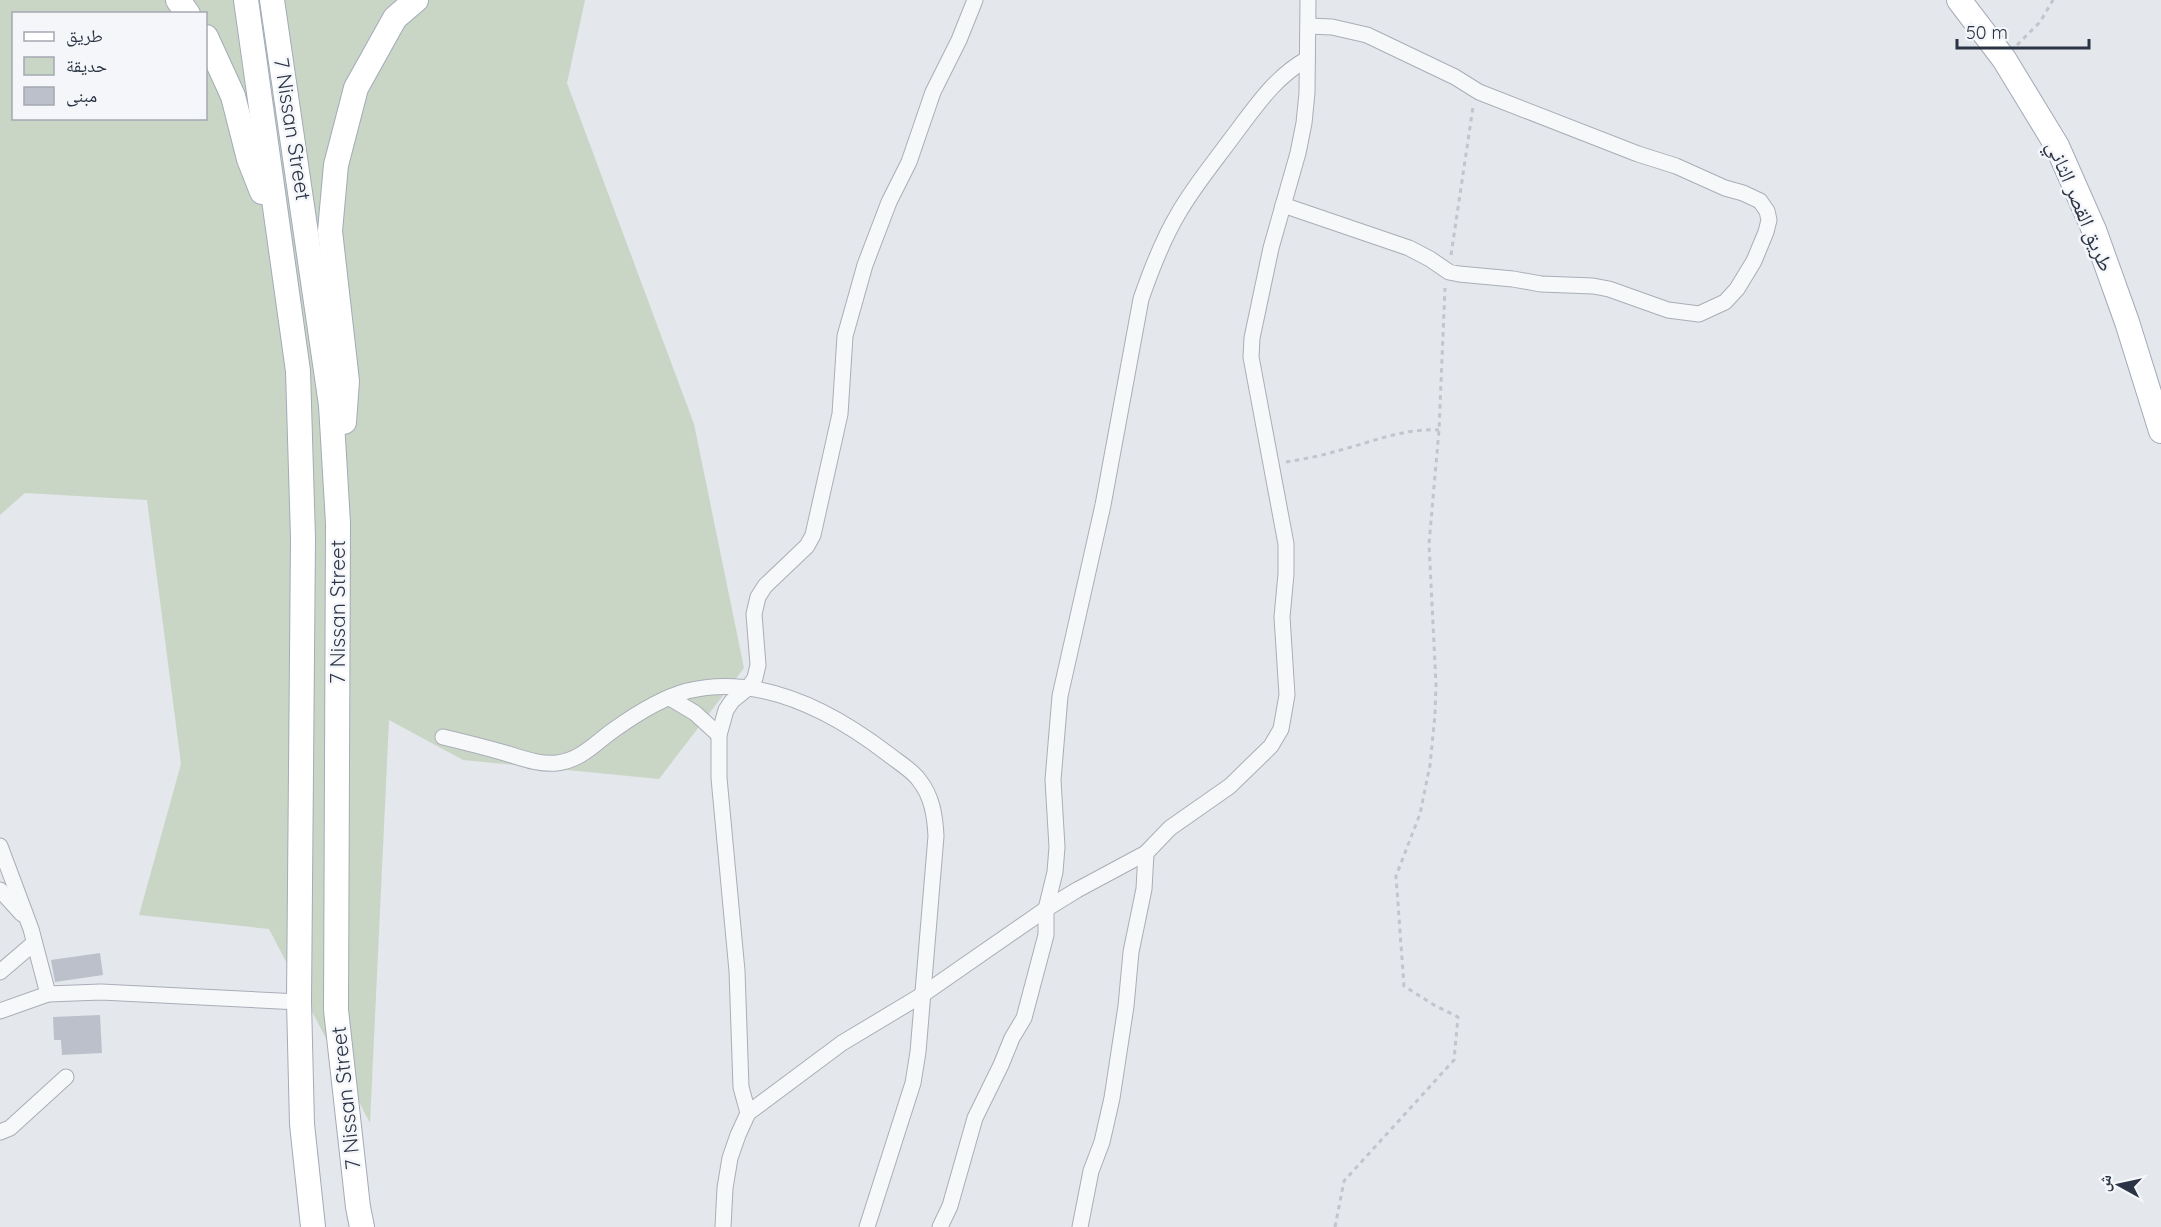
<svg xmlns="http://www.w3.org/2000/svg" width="2161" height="1227" font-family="Quicksand,'Noto Naskh Arabic',sans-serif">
<rect width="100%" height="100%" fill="#e4e7ec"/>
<path fill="#c9d6c5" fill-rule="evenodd" d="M 0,0 L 585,0 L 567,83 L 694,424 L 744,668 L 659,779 L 463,760 L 389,720 L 370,1123 L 269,929 L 139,915 L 181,764 L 147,500 L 25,493 L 0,515 ZM 14,14 L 206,14 L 206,118 L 14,118 Z"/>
<g fill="#bbc0ca">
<path d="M 100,953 L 103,975 L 55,982 L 51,960 Z"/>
<path d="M 100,1015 L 102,1053 L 62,1055 L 61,1040 L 54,1040 L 53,1017 Z"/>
</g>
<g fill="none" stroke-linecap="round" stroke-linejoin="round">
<g stroke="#a9aeb7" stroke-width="17">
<g id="minor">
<path d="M 1283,205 L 1409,248 L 1430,259 L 1449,272 L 1459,274 L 1513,279 L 1541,284 L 1593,286 L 1609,289 L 1668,310 L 1699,314 L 1725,302 L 1737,289 L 1754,261 L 1766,232 L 1769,220 L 1767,211 L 1760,201 L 1743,193 L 1725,188 L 1676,166 L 1638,154 L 1479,92 L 1455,77 L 1367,35 L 1332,27 L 1309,26"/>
<path d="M 670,698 L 695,713 L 719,735"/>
<path d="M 443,737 C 464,742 484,747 505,753 C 522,758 539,765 557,763 C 582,760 596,742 615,729 C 636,714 662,698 687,691 C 760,673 832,711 888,754 C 898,762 912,770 919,780 C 932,796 935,816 936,836 L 918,1052 L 913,1083 L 867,1227"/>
<path d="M 0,846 L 31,929 L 48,994"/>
<path d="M 0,890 L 22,914"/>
<path d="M 0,972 L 34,943"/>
<path d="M 0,1011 L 48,994 L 101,992 L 299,1002"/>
<path d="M 748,1113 L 741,1087 L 737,971 L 719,778 L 719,735 L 726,710 L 732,701 L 748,688 L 755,678 L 758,665 L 754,614 L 758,597 L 765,586 L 807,546 L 813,535 L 840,414 L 845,336 L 865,265 L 889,202 L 909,162 L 933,92 L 959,40 L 975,0"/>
<path d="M 0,1132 L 10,1128 L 66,1077"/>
<path d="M 723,1227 L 725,1188 L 730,1158 L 738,1135 L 748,1113 L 842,1043 L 922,995 L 1046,909 L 1077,890 L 1146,853 L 1170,828 L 1230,786 L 1271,746 L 1281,729 L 1287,695 L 1282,617 L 1286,574 L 1286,544 L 1251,357 L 1252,338 L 1271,248 L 1298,153 L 1304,123 L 1307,93 L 1308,0"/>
<path d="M 940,1227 L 950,1206 L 975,1118 L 1001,1065 L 1012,1038 L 1024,1018 L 1046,935 L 1046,909 L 1055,872 L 1057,847 L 1053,780 L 1060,696 L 1103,505 L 1141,299 C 1151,270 1162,241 1178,214 C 1194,186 1215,161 1234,135 C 1256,106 1275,77 1307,59"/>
<path d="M 1080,1227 L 1091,1171 L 1102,1142 L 1112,1098 L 1126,1006 L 1131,952 L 1144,889 L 1146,853"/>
</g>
</g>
<g stroke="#a3abb8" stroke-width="26">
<g id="primary">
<path d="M 178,0 L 188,14"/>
<path d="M 246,0 L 298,371 L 303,538 L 299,1002 L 302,1124 L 313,1227"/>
<path d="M 272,0 L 331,405 L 338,523 L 336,1010 L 358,1207 L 362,1227"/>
<path d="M 1959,0 L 2004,59 L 2057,146 L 2094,230 L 2127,322 L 2161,431"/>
<path d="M 206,37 L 233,96 L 249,159 L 262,192"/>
<path d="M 344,422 L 347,381 L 330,231 L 336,165 L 356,88 L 395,18 L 416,0"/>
</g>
</g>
<g stroke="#c2c5cb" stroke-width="3" stroke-dasharray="4.5 4.5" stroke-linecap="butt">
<path d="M 2017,45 L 2040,22 L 2053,0"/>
<path d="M 1451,255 L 1473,107"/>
<path d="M 1286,462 C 1303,459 1321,456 1337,451 C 1372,442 1403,428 1439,430"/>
<path d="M 1335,1227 L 1344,1181 L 1454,1060 L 1458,1017 L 1434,1005 L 1404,986 L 1396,876 L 1420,814 L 1430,765 L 1435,715 L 1436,684 L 1429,544 L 1439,430 L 1445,288"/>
</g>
<use href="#minor" stroke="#f7f8fa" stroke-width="15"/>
<use href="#primary" stroke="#fff" stroke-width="24"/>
</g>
<g text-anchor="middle" stroke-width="5" stroke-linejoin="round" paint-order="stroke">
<g font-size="21" fill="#2b3445" stroke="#f4f6f9">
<text transform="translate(292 129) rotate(81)" y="7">7 Nissan Street</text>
<text transform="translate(2080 206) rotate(67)" y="7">طريق القصر الثاني</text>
<text transform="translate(338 612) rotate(-90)" y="7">7 Nissan Street</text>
<text transform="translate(346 1098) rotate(-96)" y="7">7 Nissan Street</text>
</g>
</g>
<rect x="12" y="12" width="195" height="108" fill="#f4f6f9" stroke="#a4a8b1" stroke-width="1.5"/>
<rect x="24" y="32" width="30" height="9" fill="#ffffff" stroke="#a4a8b1" stroke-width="1.5"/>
<text x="66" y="42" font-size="18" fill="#2b3445">طريق</text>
<rect x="24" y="57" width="30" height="18" fill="#c9d6c5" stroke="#a4a8b1" stroke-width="1.5"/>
<text x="66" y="72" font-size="18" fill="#2b3445">حديقة</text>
<rect x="24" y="87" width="30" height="18" fill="#bbc0ca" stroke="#a4a8b1" stroke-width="1.5"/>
<text x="66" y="102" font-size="18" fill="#2b3445">مبنى</text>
<g transform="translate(2119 1185) rotate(278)" stroke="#f4f6f9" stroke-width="4.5" paint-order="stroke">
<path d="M0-4.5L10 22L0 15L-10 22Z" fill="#2b3445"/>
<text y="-9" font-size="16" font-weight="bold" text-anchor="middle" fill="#2b3445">ش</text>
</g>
<path d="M1957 39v9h132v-9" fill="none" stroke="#2b3445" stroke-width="3"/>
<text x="1966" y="39" font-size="18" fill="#2b3445" stroke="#f4f6f9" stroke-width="4.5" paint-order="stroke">50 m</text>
</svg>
